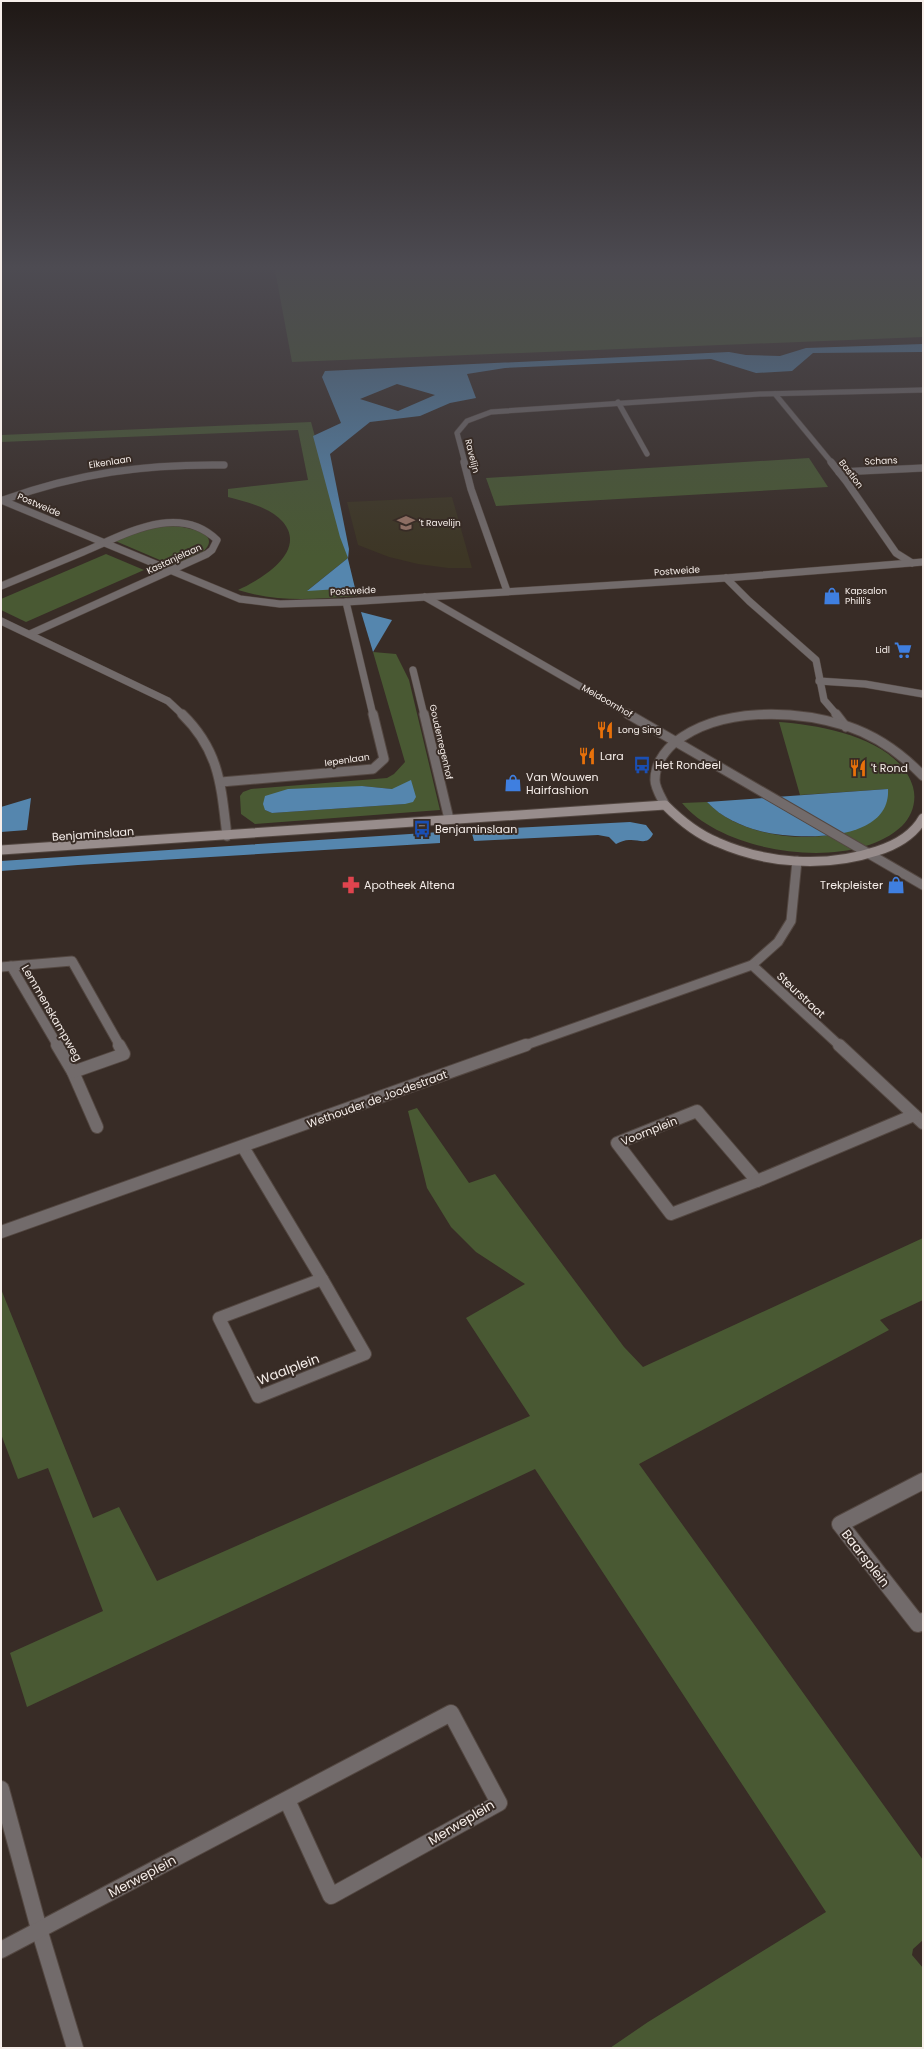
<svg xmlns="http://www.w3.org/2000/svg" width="924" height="2049" font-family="Poppins,sans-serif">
<rect width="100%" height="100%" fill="#382c26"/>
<path fill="#3d3625" d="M 452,497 L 472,568 L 448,568 L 418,564 L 389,557 L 358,545 L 347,502 Z"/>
<g fill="#495933" fill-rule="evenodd">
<path d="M 275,270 L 923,270 L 923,337 L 292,362 Z"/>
<path d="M 311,422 L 348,558 L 308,590 L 355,588 L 357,596 C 315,599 279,603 238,590 C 260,580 308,552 283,522 C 270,507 246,502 228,497 L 228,489 L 308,480 L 298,430 L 1,442 L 1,435 Z"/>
<path d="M 809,458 L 828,487 L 496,506 L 486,478 Z"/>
<path d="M 166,525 C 176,526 225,530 204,551 C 197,558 183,562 174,566 L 113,540 L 135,530 Z"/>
<path d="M 106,554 L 144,570 L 26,622 L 1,610 L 1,599 Z"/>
<path d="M 373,652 L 396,654 L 409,680 L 440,810 L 255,824 L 241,814 L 240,796 L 243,792 L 251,789 L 387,778 L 394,774 L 405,762 ZM 362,786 L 392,789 L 405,804 L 272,813 L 265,810 Z"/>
<path d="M 779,722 C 822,725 899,739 913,787 C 917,801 912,816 902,826 C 852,873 724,854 682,803 L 707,802 C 744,841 826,847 871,822 L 888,789 L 800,795 Z"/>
<path d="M 417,1108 L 469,1183 L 495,1174 L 624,1347 L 643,1367 L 923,1238 L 923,1300 L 880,1320 L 889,1330 L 639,1464 L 923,1860 L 923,1940 L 913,1949 L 912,1955 L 923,1968 L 923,2048 L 610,2048 L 648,2022 L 826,1912 L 535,1469 L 27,1707 L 10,1653 L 103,1611 L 48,1468 L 18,1479 L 1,1434 L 1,1289 L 93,1518 L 119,1507 L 157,1581 L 530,1416 L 466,1318 L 525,1284 L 476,1252 L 451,1227 L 427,1188 L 408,1111 Z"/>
</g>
<g fill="#5586ae" fill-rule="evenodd">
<path d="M 923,344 L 923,352 L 813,353 L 792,371 L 756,373 L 711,359 L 505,368 L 467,374 L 476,398 L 450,403 L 420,416 L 370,422 L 330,454 L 349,549 L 348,559 L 355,588 L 307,591 L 348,558 L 340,537 L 313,436 L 341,423 L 322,377 L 325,371 L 729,352 L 746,355 L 780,356 L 806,348 ZM 397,384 L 435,395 L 398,411 L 360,399 Z"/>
<path d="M 361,612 L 392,620 L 373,652 Z"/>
<path d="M 411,780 L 416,797 L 413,802 L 405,804 L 272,813 L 265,810 L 263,804 L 265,796 L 288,789 L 362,786 L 392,789 Z"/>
<path d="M 888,789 C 891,844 795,840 760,831 C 741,826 721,817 707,802 Z"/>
<path d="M 31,798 L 27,830 L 1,832 L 1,807 Z"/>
<path d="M 630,822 L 646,825 L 653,834 C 647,846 639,839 629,840 C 625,840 620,842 616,844 L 609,837 L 598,835 L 474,841 L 471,830 Z"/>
<path d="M 440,832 L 440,843 L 78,865 L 1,871 L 1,861 Z"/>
</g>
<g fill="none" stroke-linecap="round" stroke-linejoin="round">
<g stroke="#534741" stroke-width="6">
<g id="street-far4">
<path d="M 775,394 L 832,463"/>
<path d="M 618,402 L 647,454"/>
<path d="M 465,463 L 457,433 L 467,421 L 491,412 L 760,394 L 923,390"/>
</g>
</g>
<g stroke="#534741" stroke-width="8">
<g id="street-far3">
<path d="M 464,462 L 471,489 L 507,591"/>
<path d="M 831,462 L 846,481 L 896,553 L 912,563"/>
<path d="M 839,472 L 923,468"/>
<path d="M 1,500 L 240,599 L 280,604 L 346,602 L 726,578 L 923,562"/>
<path d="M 3,500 C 79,473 143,464 224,465"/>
<path d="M 726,578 L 749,601 L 816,660 L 824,700 L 837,715"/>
<path d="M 1,586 C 28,575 56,563 83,552 C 124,535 178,502 217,540 L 212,550 L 207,554 L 30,634"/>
<path d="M 425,597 L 630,715"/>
<path d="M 346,602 L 373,715"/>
<path d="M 1,621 L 168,701 L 183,715"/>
<path d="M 413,670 L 424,715"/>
<path d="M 819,681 L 865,684 L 923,694"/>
<path d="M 763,715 L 775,715"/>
</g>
</g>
<g stroke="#534741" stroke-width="11">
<g id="street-far2">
<path d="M 182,714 C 220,751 221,786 227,836"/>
<path d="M 424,714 L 449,819"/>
<path d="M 628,714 L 923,885"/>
<path d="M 836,714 L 846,727"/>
<path d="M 221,782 L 373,769 L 384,759 L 373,714"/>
<path d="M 665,805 C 661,797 655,788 655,780 C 655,765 664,752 674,743 C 720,706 795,710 847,726 C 877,736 902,754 923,776"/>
<path d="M 797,861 L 791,921 L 778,942 L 752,965 L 840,1046"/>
<path d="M 11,966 L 58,1046"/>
<path d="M 1,967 L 72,961 L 120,1046"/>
<path d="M 523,1046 L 752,965"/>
</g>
</g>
<g stroke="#534741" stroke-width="14">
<g id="street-far1">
<path d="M 57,1045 L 73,1072 L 97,1127"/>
<path d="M 839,1045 L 923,1123"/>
<path d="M 73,1072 L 124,1054 L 119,1045"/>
<path d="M 697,1111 L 757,1181 L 671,1214 L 617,1143 Z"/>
<path d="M 243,1147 L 322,1279"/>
<path d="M 757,1181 L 914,1115"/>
<path d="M 1,1232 L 526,1045"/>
<path d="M 322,1279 L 365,1354 L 258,1397 L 219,1318 Z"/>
</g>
</g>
<g stroke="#534741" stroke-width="18">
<g id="street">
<path d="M 923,1481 L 840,1524 L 918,1624 L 923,1621"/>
<path d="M 1,1789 L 39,1929 L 75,2048"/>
<path d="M 1,1950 L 451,1713 L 499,1803 L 331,1896 L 287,1800"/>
</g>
</g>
<g stroke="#534741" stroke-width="11">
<path id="secondary" d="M 1,850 L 665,805 C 680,820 697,834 717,842 C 767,864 825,868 877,851 C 896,845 913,836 923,818"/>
</g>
<use href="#street-far4" stroke="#726b6b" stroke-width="5"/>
<use href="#street-far3" stroke="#726b6b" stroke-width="7"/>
<use href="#street-far2" stroke="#726b6b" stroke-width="9"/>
<use href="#street-far1" stroke="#726b6b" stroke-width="12"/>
<use href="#street" stroke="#726b6b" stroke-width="16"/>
<use href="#secondary" stroke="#988d8c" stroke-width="9"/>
</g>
<linearGradient id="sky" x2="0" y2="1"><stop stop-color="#1f1815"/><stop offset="0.48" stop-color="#4d4b52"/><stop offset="1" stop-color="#4d4b52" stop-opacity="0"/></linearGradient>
<rect width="924" height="557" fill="url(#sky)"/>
<defs>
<g id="school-bare" transform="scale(1.38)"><path d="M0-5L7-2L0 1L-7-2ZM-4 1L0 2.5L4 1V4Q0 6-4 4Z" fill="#8d6e63" stroke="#382c26" stroke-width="2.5" paint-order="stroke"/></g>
<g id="shop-bare" transform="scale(1.38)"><path d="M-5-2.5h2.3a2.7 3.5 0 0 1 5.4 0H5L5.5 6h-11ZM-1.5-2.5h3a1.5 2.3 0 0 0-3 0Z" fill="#3f7fe0" stroke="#382c26" stroke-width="2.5" paint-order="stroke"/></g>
<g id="supermarket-bare" transform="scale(1.38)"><path d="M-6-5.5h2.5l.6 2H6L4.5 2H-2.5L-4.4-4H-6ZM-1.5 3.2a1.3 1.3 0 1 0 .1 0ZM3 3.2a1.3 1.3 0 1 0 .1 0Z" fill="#3f7fe0" stroke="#382c26" stroke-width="2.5" paint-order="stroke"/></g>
<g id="restaurant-bare" transform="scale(1.38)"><path d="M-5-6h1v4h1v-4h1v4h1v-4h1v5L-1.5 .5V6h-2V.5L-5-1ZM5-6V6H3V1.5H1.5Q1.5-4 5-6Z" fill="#e8710a" stroke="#382c26" stroke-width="2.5" paint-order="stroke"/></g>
<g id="bus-bare" transform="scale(1.38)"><path d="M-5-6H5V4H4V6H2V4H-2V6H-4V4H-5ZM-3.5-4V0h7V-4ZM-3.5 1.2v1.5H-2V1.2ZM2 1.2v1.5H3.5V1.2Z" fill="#1a4fb4" stroke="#382c26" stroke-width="2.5" paint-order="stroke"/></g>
<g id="pharmacy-bare" transform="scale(1.38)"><path d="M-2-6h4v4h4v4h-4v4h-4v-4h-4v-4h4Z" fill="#e0444e" stroke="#382c26" stroke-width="2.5" paint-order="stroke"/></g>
</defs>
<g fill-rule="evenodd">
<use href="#school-bare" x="406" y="523"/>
<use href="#shop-bare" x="832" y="596"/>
<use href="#supermarket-bare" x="903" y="650"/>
<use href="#restaurant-bare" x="605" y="730"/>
<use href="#restaurant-bare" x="587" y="756"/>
<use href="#bus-bare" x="642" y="765"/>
<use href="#restaurant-bare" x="858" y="768"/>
<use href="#shop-bare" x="513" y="783"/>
<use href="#bus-bare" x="422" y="829"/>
<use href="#pharmacy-bare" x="351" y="885"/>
<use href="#shop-bare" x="896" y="885"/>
</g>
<g text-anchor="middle" stroke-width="4" stroke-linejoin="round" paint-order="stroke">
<g font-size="9" fill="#f6eeea" stroke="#382c26">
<text transform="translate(472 456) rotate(76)" y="3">Ravelijn</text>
<text transform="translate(881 461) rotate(-3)" y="3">Schans</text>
<text transform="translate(110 462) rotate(-9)" y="3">Eikenlaan</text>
<text transform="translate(851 474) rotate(53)" y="3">Bastion</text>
<text transform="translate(39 505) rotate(23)" y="3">Postweide</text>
<text transform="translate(174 559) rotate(-25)" y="3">Kastanjelaan</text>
<text transform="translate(677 571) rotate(-4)" y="3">Postweide</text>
<text transform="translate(353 591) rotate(-3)" y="3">Postweide</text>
<text transform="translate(607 701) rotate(30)" y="3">Meidoornhof</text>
<text transform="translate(441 742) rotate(77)" y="3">Goudenregenhof</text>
<text transform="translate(347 760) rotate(-8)" y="3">Iepenlaan</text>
</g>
<g font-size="9" fill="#f6eeea" stroke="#382c26" text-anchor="start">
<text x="419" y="526">'t Ravelijn</text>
<text x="845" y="594">Kapsalon<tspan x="845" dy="10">Philli's</tspan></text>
<text x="890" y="653" text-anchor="end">Lidl</text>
<text x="618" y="733">Long Sing</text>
</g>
<g font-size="11" fill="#f6eeea" stroke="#382c26" text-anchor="start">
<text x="600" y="760">Lara</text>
<text x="655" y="769">Het Rondeel</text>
<text x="871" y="772">'t Rond</text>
<text x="526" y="781">Van Wouwen<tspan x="526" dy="13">Hairfashion</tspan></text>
<text x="435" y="833">Benjaminslaan</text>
<text x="364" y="889">Apotheek Altena</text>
<text x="883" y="889" text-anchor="end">Trekpleister</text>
</g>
<g font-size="11" fill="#f6eeea" stroke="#382c26">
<text transform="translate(93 834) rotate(-4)" y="4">Benjaminslaan</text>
<text transform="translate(801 995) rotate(43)" y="4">Steurstraat</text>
<text transform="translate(52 1013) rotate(60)" y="4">Lemmenskampweg</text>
<text transform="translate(377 1099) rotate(-20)" y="4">Wethouder de Joodestraat</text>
<text transform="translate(649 1131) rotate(-22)" y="4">Voornplein</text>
</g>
<g font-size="13" fill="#f6eeea" stroke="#382c26">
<text transform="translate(288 1369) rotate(-21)" y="5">Waalplein</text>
<text transform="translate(866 1558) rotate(52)" y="5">Baarsplein</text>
<text transform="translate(461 1822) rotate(-31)" y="5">Merweplein</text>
<text transform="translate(142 1876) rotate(-28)" y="5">Merweplein</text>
</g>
</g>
<rect width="924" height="2049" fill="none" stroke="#f6eeea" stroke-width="4"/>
</svg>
